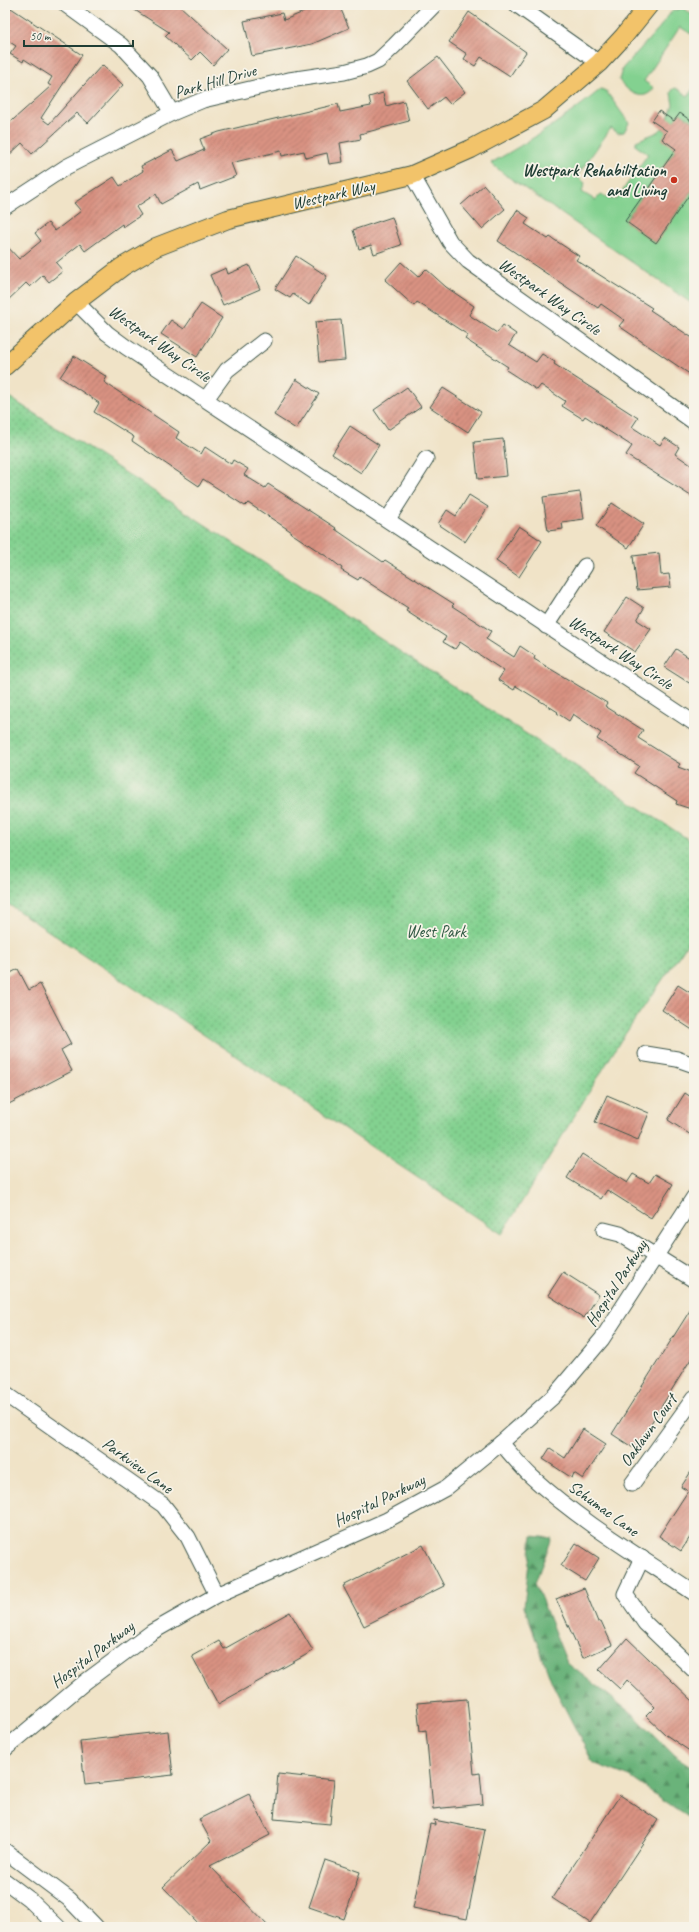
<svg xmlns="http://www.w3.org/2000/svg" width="699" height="1932" font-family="Caveat,sans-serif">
<defs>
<pattern id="forest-firs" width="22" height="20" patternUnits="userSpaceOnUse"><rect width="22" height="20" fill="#6ab37a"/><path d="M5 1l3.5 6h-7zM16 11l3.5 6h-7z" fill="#579365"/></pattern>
<pattern id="park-dots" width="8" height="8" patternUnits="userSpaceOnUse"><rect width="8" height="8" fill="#83d190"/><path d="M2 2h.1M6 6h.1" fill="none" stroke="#6bab76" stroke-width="1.8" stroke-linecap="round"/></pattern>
<pattern id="building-hatch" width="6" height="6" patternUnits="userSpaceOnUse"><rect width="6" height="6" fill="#d99282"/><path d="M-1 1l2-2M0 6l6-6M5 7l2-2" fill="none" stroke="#af786b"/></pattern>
</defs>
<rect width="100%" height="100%" fill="#f7f3e8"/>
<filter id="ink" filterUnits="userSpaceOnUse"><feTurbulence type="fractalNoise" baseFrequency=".025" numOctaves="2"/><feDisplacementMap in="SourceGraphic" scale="8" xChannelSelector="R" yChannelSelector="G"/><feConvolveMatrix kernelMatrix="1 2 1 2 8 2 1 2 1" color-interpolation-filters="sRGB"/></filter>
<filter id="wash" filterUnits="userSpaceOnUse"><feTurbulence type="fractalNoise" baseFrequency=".012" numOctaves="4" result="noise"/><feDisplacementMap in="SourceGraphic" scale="16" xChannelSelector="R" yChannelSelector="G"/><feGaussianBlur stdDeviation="0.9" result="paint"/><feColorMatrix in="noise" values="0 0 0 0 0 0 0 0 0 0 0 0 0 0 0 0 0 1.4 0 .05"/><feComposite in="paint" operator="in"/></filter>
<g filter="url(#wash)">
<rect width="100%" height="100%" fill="#f0e3c7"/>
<g fill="#83d190" stroke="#518762">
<path d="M 682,6 L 694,17 L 694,29 L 691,34 L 680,27 L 644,81 L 654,88 C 643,104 627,91 619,80 L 622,69 L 659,28 L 672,11 L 680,9 Z"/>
<path d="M 694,87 L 693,122 L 680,113 L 674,121 L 668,118 L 673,105 L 671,93 L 673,89 L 676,88 L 688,96 Z"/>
<path d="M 601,89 L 606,91 L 629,123 L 624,132 L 618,133 L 611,128 L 577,176 L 585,183 L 582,192 L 595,200 L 601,195 L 616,200 L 648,154 L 636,146 L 636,141 L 658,132 L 662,128 L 667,132 L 662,139 L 676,149 L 625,221 L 656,243 L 694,188 L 694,305 L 504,174 L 491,163 C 530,141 566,118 601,89 Z"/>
</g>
<path fill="url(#forest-firs)" stroke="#447857" d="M 532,1536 L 552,1538 L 535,1583 L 567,1663 L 635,1716 L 675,1756 L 694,1768 L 694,1821 L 630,1777 L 593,1763 L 552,1683 L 524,1606 Z"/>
<path fill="url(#park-dots)" stroke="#518762" d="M 9,397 L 694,843 L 694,934 L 621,1040 L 502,1234 L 5,902 L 5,401 Z"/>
<g id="blocks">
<g fill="url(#building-hatch)">
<path d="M 127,5 L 179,5 L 227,49 L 213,65 L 200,52 L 192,60 L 165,36 L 169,32 Z"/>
<path d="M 321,5 L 339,5 L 349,28 L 312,44 L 252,56 L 244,21 L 282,13 L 284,20 Z"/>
<path d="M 11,8 L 82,55 L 41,118 L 49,124 L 102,65 L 123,85 L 88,123 L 77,113 L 32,154 L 22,143 L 5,159 L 5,127 L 51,86 L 48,84 L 52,77 L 24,59 L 23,62 L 10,54 L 16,46 L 5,39 L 5,17 Z"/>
<path d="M 469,12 L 526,52 L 510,76 L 481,57 L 475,66 L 464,59 L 467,54 L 449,42 Z"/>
<path d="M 438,57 L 465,92 L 450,104 L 444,97 L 428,109 L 407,81 Z"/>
<path d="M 383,93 L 386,106 L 404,101 L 409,121 L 360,134 L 361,139 L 340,143 L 343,162 L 329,164 L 327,153 L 306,158 L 304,151 L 282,156 L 281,151 L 231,163 L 236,176 L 200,190 L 198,184 L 161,204 L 156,194 L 136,207 L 141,215 L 123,227 L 122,224 L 85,251 L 80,244 L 56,263 L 63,271 L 49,282 L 43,275 L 30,287 L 26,283 L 5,303 L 5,244 L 19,259 L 41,241 L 35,233 L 48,223 L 55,231 L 81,211 L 74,203 L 114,177 L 120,186 L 143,171 L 141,166 L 172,150 L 178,161 L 204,150 L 200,139 L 219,132 L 338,104 L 340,112 L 371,106 L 369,97 Z"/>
<path d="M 659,111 L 674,121 L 680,113 L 694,123 L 694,188 L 656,243 L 625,221 L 676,149 L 662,139 L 667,131 L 652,121 Z"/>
<path d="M 484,185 L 505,209 L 482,229 L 461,205 Z"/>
<path d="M 517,210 L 529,218 L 525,224 L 548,239 L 550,237 L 579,256 L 576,260 L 652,308 L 650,310 L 694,339 L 694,377 L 619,326 L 624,320 L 601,304 L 598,308 L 498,241 Z"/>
<path d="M 392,217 L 401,245 L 374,254 L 371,245 L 359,249 L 353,230 Z"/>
<path d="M 296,256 L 327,276 L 309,305 L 293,294 L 290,298 L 275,289 Z"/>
<path d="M 401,262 L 418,277 L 426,269 L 446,287 L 474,306 L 469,315 L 497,333 L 503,325 L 516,334 L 509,345 L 536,362 L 542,354 L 555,362 L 554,364 L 638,418 L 632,427 L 660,445 L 665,438 L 679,447 L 675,454 L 694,467 L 694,498 L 626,455 L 632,446 L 585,416 L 583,419 L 562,406 L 565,401 L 541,385 L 537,390 L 506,370 L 508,367 L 465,339 L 468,335 L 417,302 L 414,306 L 385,280 Z"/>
<path d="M 249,265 L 260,289 L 223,305 L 210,275 L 226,268 L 228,274 Z"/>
<path d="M 201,304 L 222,318 L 197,357 L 161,334 L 171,320 L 184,329 Z"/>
<path d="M 341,320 L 345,360 L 319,362 L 315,322 Z"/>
<path d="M 74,356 L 107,377 L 104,382 L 179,432 L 176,438 L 201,454 L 205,447 L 231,464 L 233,460 L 248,469 L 244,475 L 265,488 L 268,484 L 336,528 L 335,529 L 383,562 L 385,560 L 454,604 L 452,606 L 491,631 L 486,639 L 514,657 L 520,646 L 535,656 L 534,659 L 607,703 L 605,706 L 643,730 L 638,738 L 680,764 L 678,767 L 694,773 L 694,810 L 676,804 L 677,801 L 634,773 L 639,766 L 597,739 L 601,733 L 573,714 L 569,721 L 557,713 L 558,712 L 516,686 L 514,690 L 498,680 L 504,671 L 460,642 L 455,649 L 443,642 L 446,637 L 406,611 L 408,608 L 360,577 L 358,580 L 341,570 L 342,568 L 329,558 L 291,533 L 292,532 L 248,503 L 245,506 L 203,479 L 199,486 L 132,441 L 134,437 L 94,412 L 99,403 L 60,377 Z"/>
<path d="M 296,379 L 319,394 L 296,429 L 274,415 Z"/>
<path d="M 407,387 L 421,407 L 388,430 L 374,410 Z"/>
<path d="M 443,388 L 481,412 L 468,432 L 430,407 Z"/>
<path d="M 350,426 L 379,445 L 361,473 L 332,454 Z"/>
<path d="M 503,439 L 507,476 L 478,479 L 474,442 Z"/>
<path d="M 580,492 L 584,519 L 562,522 L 563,529 L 548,531 L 543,497 Z"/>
<path d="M 469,495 L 488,507 L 465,542 L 438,524 L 447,510 L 456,516 Z"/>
<path d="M 612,503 L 644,524 L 628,548 L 596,526 Z"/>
<path d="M 519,526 L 542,541 L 519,577 L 496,561 Z"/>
<path d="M 659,553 L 661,575 L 669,574 L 671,587 L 637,590 L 633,556 Z"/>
<path d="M 627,597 L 644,608 L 637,620 L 651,629 L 635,652 L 604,632 Z"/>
<path d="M 676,649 L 694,661 L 694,686 L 664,667 Z"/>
<path d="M 18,969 L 29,990 L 40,984 L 71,1044 L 61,1050 L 72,1071 L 5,1106 L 5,976 Z"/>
<path d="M 678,985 L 694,995 L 694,1031 L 662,1010 Z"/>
<path d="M 685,1093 L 694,1099 L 694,1137 L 668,1120 Z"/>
<path d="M 607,1095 L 649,1113 L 638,1140 L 595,1122 Z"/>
<path d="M 582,1154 L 627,1183 L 633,1174 L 649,1183 L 655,1174 L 673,1184 L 651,1218 L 607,1190 L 601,1199 L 567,1178 Z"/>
<path d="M 563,1272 L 599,1295 L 584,1318 L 548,1295 Z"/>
<path d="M 694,1304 L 694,1354 L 635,1449 L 612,1434 Z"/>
<path d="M 583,1429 L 606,1444 L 583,1479 L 574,1473 L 572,1478 L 543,1459 L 550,1448 L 565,1458 Z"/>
<path d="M 694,1467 L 694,1531 L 681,1551 L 659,1536 L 688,1491 L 681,1487 Z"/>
<path d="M 576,1543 L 599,1558 L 585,1581 L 561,1566 Z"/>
<path d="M 423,1545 L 444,1586 L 364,1626 L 343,1586 Z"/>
<path d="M 584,1588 L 598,1622 L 601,1621 L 612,1645 L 583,1658 L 556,1599 Z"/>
<path d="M 290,1612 L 313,1651 L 218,1704 L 192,1656 L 219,1641 L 224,1649 Z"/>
<path d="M 627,1638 L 694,1702 L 694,1754 L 666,1735 L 646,1716 L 655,1707 L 627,1680 L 620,1689 L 599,1670 Z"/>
<path d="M 467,1699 L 474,1774 L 480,1773 L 483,1804 L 433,1809 L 426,1730 L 420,1731 L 417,1703 Z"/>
<path d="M 168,1731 L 173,1775 L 85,1785 L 80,1741 Z"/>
<path d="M 278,1774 L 334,1780 L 330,1824 L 274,1819 Z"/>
<path d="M 249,1794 L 270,1835 L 210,1866 L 269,1927 L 202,1927 L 163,1887 L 211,1841 L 199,1819 Z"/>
<path d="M 620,1795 L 658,1820 L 590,1923 L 552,1898 Z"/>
<path d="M 434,1820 L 485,1830 L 467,1919 L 413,1908 L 430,1824 L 435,1825 Z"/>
<path d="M 325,1860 L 360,1872 L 344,1919 L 309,1907 Z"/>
</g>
</g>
</g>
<g filter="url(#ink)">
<use href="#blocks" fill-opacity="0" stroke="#3e564a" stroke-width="1"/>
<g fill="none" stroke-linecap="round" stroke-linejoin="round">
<g stroke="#3e564a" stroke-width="17">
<g id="minor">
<path d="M 66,5 L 121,45 L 150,76 L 172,113"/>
<path d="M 517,5 L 599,63"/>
<path d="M 412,175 L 450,242 L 468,261 L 694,422"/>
<path d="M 5,207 L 66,167 L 172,113 L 203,100 L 289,80 L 344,72 L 367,66 L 378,61 L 394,46 L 434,5"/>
<path d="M 76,302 L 107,333 L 126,347 L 694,723"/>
<path d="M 206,399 L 227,370 L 264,341"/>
<path d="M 388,519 L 426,459"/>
<path d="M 546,626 L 585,566"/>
<path d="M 646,1054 L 677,1059 L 694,1065"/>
<path d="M 604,1230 L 620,1234 L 694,1280"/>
<path d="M 5,1394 L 163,1505 L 188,1537 L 217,1595"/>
<path d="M 501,1443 C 511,1454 521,1467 532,1477 C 581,1522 639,1556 694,1593"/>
<path d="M 632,1484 L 694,1398"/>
<path d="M 642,1558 L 625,1594 L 645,1623 L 694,1670"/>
<path d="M 5,1749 L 85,1682 L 152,1632 L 217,1595 L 387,1520 L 446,1488 L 501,1443 L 554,1396 L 602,1339 L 694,1197"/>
<path d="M 5,1851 L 69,1899 L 96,1927"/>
<path d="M 5,1881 L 29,1899 L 58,1927"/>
</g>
</g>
<g stroke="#3e564a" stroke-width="20">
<path id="major" d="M 5,366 L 76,302 L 122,267 L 156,247 L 228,219 L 412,175 L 471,149 L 544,110 L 599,63 L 624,36 L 649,5"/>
</g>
<use href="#minor" stroke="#fff" stroke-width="15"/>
<use href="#major" stroke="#f2c36a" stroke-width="18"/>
</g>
</g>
<circle fill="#c8321e" stroke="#f7f3e8" stroke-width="1.5" cx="674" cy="180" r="4"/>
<g text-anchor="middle" stroke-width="3.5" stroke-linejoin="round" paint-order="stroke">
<g font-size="17" fill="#1f3d34" stroke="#f7f3e8">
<text transform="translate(215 81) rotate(-16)" y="6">Park Hill Drive</text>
<text transform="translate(333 194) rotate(-13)" y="6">Westpark Way</text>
<text transform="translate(550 296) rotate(35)" y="6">Westpark Way Circle</text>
<text transform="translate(160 343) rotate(35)" y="6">Westpark Way Circle</text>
<text transform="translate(621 652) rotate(33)" y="6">Westpark Way Circle</text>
<text transform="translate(616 1283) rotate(-57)" y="6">Hospital Parkway</text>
<text transform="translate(648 1430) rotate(-54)" y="6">Oaklawn Court</text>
<text transform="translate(138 1465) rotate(36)" y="6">Parkview Lane</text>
<text transform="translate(379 1500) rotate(-26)" y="6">Hospital Parkway</text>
<text transform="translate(604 1508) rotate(36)" y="6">Schumac Lane</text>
<text transform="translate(92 1654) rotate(-37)" y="6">Hospital Parkway</text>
</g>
<g font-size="17" font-weight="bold" fill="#1f3d34" stroke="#f7f3e8" text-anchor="end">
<text x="666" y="176">Westpark Rehabilitation<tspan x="666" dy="20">and Living</tspan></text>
</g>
<g font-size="17" fill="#335b46" stroke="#f7f3e8">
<text x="436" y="937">West Park</text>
</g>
</g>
<rect width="699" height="1932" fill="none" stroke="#f7f3e8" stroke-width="20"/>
<path d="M24 40v6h109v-6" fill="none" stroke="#1f3d34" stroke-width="2"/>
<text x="30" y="40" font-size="12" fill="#1f3d34" stroke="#f7f3e8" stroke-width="3" paint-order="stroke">50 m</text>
</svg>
